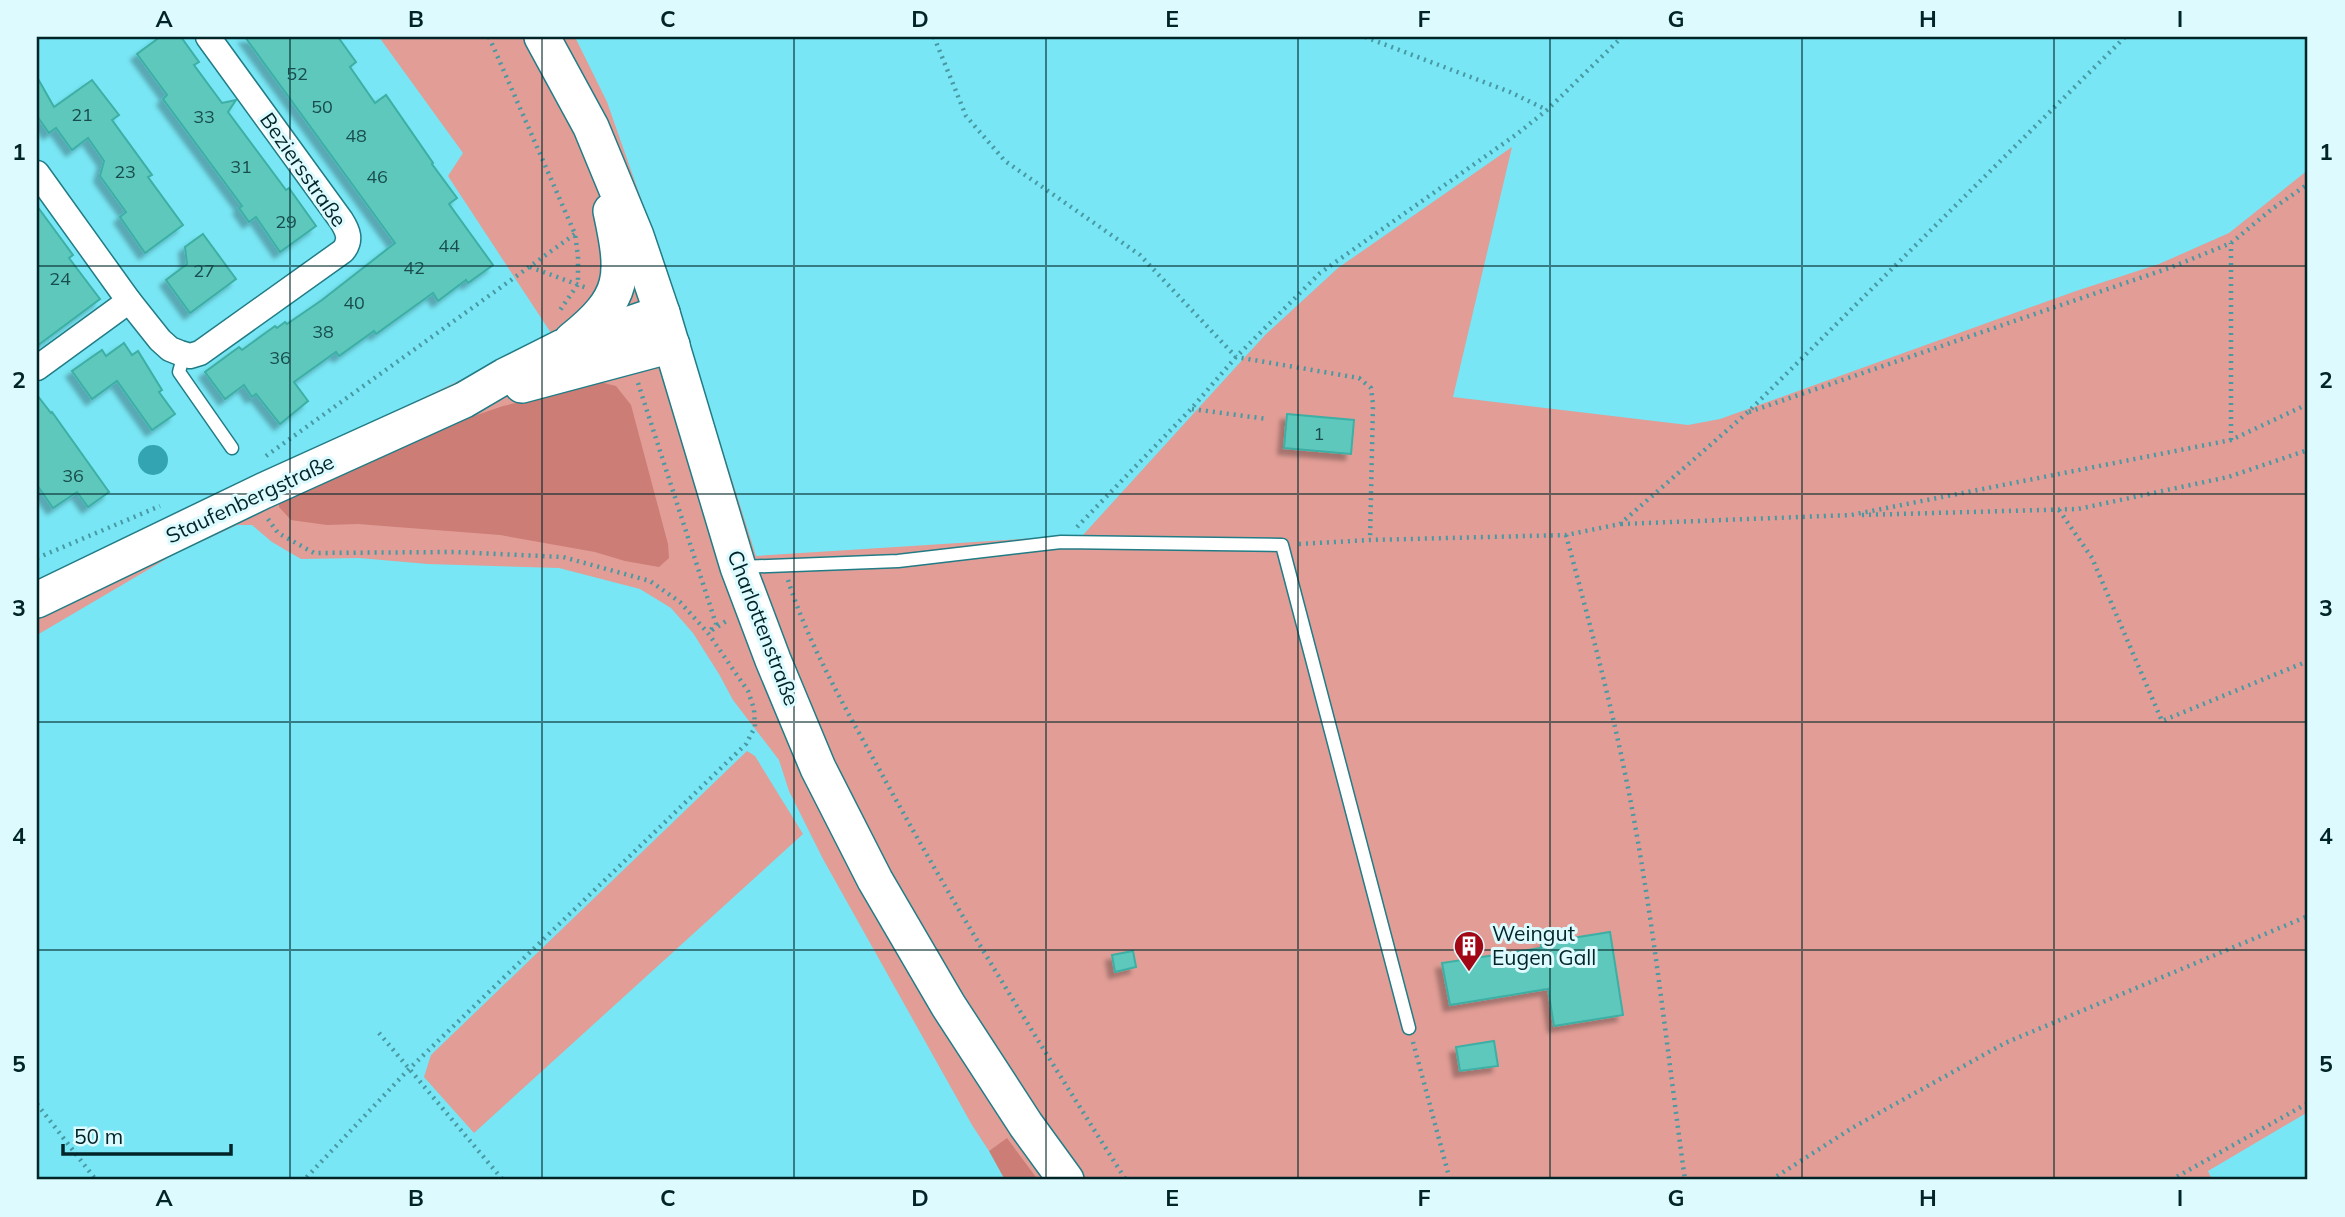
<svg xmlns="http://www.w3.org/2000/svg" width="2345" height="1217" font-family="Mulish,sans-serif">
<defs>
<filter id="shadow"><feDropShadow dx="-6" dy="6" stdDeviation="2" flood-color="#0004"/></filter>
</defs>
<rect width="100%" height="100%" fill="#78e6f4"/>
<g fill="#e19d96">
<path d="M 379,37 L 575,37 L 607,102 L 665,267 L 756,556 L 1083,535 L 1265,335 L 1338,268 L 1512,147 L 1453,397 L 1688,425 L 1720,419 L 2076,291 L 2159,264 L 2229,233 L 2308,170 L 2308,1112 L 2208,1171 L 2212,1180 L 1026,1180 L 998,1145 L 989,1151 L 972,1125 L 823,859 L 789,791 L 779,760 L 733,700 L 719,674 L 693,633 L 671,608 L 640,589 L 559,568 L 428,564 L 359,558 L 301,559 L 272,542 L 252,525 L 237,525 L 173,555 L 37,635 L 37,582 L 553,336 L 448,176 L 463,153 Z"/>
<path d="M 747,751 L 755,756 L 803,834 L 474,1133 L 424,1077 L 431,1055 Z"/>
</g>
<g fill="#cc7d75">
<path d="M 596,381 L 616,386 L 631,405 L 668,544 L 669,558 L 659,567 L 625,561 L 595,552 L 500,535 L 358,524 L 327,525 L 291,520 L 279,507 L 279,494 L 448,425 L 503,406 L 556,394 Z"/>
<path d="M 1007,1138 L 1038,1180 L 1005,1180 L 989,1151 Z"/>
</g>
<circle fill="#33a4b1" cx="153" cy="460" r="15"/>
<g fill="#5fc8bd" stroke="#3cafa4" stroke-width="2" filter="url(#shadow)">
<path d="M 160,37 L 181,37 L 199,62 L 194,65 L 222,103 L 236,100 L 228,112 L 286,190 L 289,188 L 316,226 L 280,252 L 256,217 L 249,222 L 239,208 L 242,206 L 163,99 L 167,95 L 137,54 Z"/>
<path d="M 245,37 L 338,37 L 356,62 L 350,67 L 375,103 L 386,95 L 433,163 L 432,164 L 457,198 L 449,204 L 493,265 L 468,283 L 466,280 L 438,301 L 433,293 L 376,334 L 374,331 L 339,356 L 336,352 L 294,382 L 308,401 L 280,424 L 256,394 L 252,397 L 244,385 L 225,399 L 205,372 L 239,347 L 242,350 L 275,326 L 277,328 L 285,322 L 287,324 L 322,300 L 395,243 Z"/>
<path d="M 37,77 L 54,107 L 92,80 L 119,115 L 112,120 L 152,175 L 148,177 L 183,225 L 145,253 L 120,217 L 126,212 L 100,176 L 104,161 L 88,138 L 72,150 L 56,128 L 49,133 L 37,116 Z"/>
<path d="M 37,206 L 73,255 L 69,258 L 100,299 L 37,346 Z"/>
<path d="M 203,234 L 236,279 L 190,313 L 166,280 L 187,264 L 185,247 Z"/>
<path d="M 124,343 L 132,355 L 138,351 L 162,390 L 159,392 L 175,414 L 152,430 L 117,381 L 92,399 L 72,371 L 102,350 L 106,356 Z"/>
<path d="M 37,395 L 51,413 L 52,412 L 109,492 L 88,507 L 77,492 L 53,508 L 37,485 Z"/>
<path d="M 1287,414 L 1354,420 L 1351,454 L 1284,448 Z"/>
<path d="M 1610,932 L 1623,1015 L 1554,1026 L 1548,989 L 1450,1005 L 1442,963 L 1541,948 L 1541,943 Z"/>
<path d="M 1133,951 L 1136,967 L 1115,972 L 1112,955 Z"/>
<path d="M 1494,1041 L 1498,1066 L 1460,1071 L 1456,1047 Z"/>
</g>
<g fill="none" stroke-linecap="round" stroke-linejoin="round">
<g stroke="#217c86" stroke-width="15">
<g id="lane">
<path d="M 184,354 L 179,372 L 232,448"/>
<path d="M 740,567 L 898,561 L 1061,542 L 1282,545 L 1409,1028"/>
</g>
</g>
<g stroke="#217c86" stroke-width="27">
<g id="street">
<path d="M 37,173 L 129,301 L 160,340 L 170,349 L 180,353 L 190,356 L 200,353 L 343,251 C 352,240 348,231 341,220 L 208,37"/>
<path d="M 37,368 L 129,301"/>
</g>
</g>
<g stroke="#217c86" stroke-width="38">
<g id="secondary">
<path d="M 542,37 L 591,127 L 636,236 L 662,313 L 738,567 L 773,660 L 818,768 L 875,880 L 948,1005 L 1026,1125 L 1066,1180"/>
<path d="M 572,340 C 626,297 625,276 611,211"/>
<path d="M 522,385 L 672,345"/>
<path d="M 37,600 L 263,491 L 464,400 L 505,376 L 563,347 L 662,313"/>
</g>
</g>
<g stroke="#4899a3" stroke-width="4.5" stroke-dasharray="2 5" stroke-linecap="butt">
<path d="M 489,37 L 575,234 L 578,256 L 578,284 L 558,313"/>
<path d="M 934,37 L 966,116 L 1005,161 L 1140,255 L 1236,357 L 1359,378 L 1371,388 L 1373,404 L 1370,540"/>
<path d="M 1365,37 L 1510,92 L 1547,110"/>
<path d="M 530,267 L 587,288"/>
<path d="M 638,383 L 716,624 L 708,633"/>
<path d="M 1192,409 L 1267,419"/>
<path d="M 1749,412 L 2172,267 L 2231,243 L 2272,209 L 2308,184"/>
<path d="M 2231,440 L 2231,243"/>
<path d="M 266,456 L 575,234"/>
<path d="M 2059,510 L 2092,558 L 2162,721 L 2308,661"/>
<path d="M 1862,515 L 2078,509 L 2228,477 L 2308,450"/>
<path d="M 268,519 L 278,533 L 314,553 L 455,552 L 563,557 L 650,581 L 680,602 L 708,633 L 748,691 L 754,709 L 755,727 L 746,744 L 409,1069 L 304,1180"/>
<path d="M 1621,524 L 1851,515 L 2231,440 L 2308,404"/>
<path d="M 1077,527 L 1191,409 L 1236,357 L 1320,273 L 1517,134 L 1547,110 L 1622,37"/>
<path d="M 1566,535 C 1589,621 1612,706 1629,793 C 1654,921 1667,1051 1685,1180"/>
<path d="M 1299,544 L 1370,540 L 1566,535 L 1620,524 L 1748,412 L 2125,37"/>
<path d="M 37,558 L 160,506"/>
<path d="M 788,580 C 809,647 851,718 885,780 C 960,917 1042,1048 1126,1180"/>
<path d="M 712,630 L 728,620"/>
<path d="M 379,1033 L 503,1180"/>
<path d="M 1413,1042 L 1450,1180"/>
<path d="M 37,1104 L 96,1180"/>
<path d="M 1771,1180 L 1852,1128 L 2005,1043 L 2308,916"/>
<path d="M 2171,1180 L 2308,1103"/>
</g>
<use href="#lane" stroke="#fff" stroke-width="12"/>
<use href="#street" stroke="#fff" stroke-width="24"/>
<use href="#secondary" stroke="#fff" stroke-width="35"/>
</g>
<path fill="none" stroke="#002428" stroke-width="2" stroke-opacity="0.55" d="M 290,37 L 290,1180M 542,37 L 542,1180M 794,37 L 794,1180M 1046,37 L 1046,1180M 1298,37 L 1298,1180M 1550,37 L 1550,1180M 1802,37 L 1802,1180M 2054,37 L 2054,1180M 37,266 L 2308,266M 37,494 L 2308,494M 37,722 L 2308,722M 37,950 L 2308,950"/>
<defs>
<g id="building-pin" transform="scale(1.575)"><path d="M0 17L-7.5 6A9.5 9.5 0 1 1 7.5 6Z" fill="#a20715" stroke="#ddfafe"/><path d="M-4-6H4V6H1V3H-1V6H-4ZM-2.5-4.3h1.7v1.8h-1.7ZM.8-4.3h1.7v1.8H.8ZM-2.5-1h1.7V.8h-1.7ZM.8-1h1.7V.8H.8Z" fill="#fff"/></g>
</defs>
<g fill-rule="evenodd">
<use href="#building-pin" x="1469" y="946"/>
</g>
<g text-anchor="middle" stroke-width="6" stroke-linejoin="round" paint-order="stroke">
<g font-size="18" fill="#184d4d">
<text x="297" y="80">52</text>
<text x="322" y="113">50</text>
<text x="82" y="121">21</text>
<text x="204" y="123">33</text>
<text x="356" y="142">48</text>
<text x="241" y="173">31</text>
<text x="125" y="178">23</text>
<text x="377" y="183">46</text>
<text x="286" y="228">29</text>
<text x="449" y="252">44</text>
<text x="414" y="274">42</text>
<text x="204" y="277">27</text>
<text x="60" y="285">24</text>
<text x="354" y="309">40</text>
<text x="323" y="338">38</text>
<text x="280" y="364">36</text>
<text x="1319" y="440">1</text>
<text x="73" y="482">36</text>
</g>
<g font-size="21" fill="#002428" stroke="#ddfafe">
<text transform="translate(303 170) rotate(55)" y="7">Beziersstraße</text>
<text transform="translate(250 499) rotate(-25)" y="7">Staufenbergstraße</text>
<text transform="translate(763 628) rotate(69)" y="7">Charlottenstraße</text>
</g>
<g font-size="21" fill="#002428" stroke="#ddfafe" text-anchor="start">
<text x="1492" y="941">Weingut<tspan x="1492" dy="24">Eugen Gall</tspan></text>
</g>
</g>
<rect width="2345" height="1217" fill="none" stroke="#ddfafe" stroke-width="77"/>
<path d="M63 1144v10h168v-10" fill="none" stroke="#002428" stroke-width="3.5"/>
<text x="74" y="1144" font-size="21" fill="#002428" stroke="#ddfafe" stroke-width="5" paint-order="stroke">50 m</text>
<rect x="38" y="38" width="2268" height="1140" fill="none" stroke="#002428" stroke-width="2.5"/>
<g font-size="23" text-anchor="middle" font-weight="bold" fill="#002428">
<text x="164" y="27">A</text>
<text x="416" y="27">B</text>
<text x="668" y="27">C</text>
<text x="920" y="27">D</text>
<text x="1172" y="27">E</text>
<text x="1424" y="27">F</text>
<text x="1676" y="27">G</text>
<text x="1928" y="27">H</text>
<text x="2180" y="27">I</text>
<text x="19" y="160">1</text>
<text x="2326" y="160">1</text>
<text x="19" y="388">2</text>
<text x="2326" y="388">2</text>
<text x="19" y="616">3</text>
<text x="2326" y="616">3</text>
<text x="19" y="844">4</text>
<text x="2326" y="844">4</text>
<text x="19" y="1072">5</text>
<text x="2326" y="1072">5</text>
<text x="164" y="1206">A</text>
<text x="416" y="1206">B</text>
<text x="668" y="1206">C</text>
<text x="920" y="1206">D</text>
<text x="1172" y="1206">E</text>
<text x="1424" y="1206">F</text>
<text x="1676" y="1206">G</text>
<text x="1928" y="1206">H</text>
<text x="2180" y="1206">I</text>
</g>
</svg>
